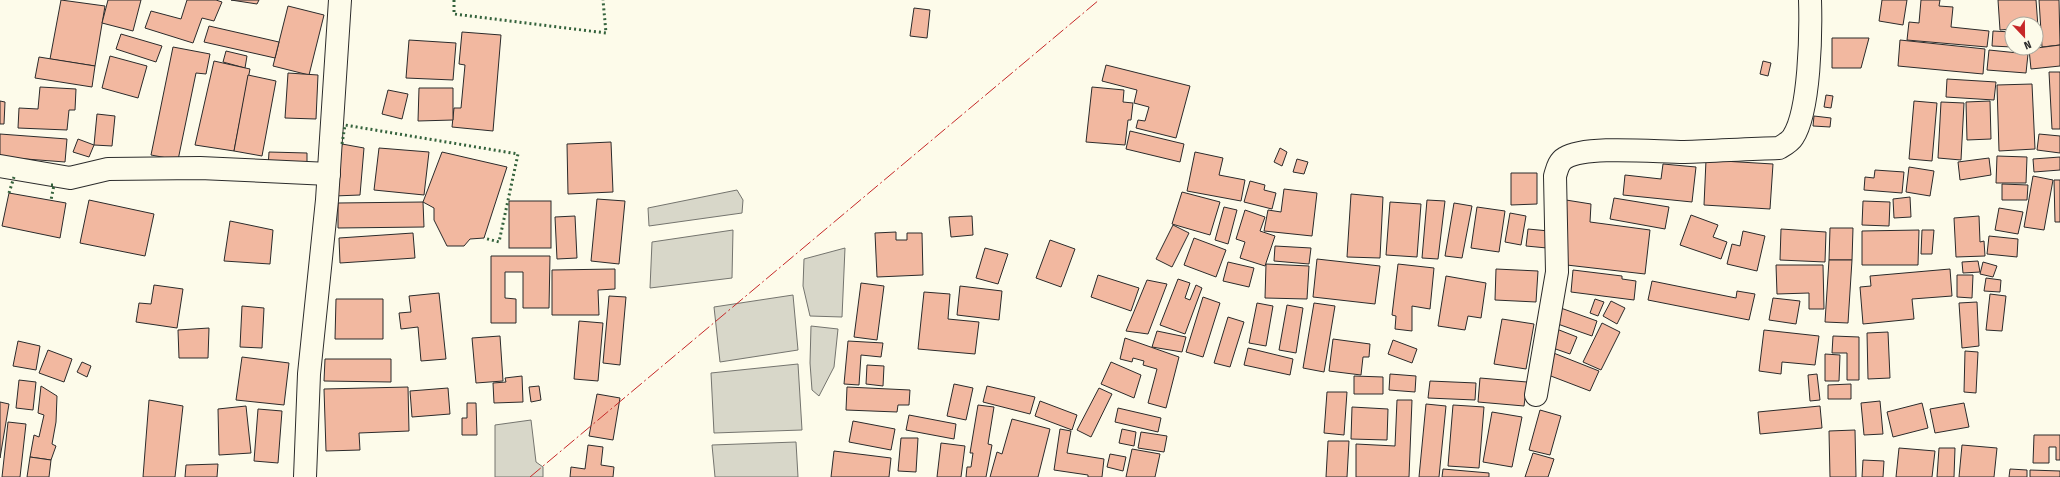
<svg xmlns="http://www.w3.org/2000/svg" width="2060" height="477" font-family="'Fira Sans Condensed',sans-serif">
<rect width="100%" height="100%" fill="#fdfbea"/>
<g fill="#d8d7c9" stroke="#74746e">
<path d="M 737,190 L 743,200 L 742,213 L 649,226 L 648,208 Z"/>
<path d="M 733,230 L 732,278 L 650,288 L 652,242 Z"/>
<path d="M 845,248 L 842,317 L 810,316 L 803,286 L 804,259 Z"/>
<path d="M 793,295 L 798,350 L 720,362 L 714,307 Z"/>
<path d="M 811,326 L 838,329 L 834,367 L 819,396 L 812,390 L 810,363 Z"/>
<path d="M 798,364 L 802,430 L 714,433 L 711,373 Z"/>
<path d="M 531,420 L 536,462 L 543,467 L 543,477 L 495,477 L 495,425 Z"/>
<path d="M 796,442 L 798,477 L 715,477 L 712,445 Z"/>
</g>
<g fill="#f2b8a0" stroke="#2b2b2b">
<path d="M 61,0 L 105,6 L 95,66 L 50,59 Z"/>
<path d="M 108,0 L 141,0 L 133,31 L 102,23 Z"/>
<path d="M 187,0 L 216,0 L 222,2 L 214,21 L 202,18 L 193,43 L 145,28 L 151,11 L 181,19 Z"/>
<path d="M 231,0 L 259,0 L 257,4 Z"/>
<path d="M 1882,0 L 1907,0 L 1903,25 L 1879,21 Z"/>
<path d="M 1921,0 L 1940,0 L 1939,6 L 1953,7 L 1951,27 L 1989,31 L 1987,47 L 1907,40 L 1909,22 L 1919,23 Z"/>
<path d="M 1998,0 L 2036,0 L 2038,27 L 2036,28 L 2036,24 L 2012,24 L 2012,29 L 2000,30 Z"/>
<path d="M 2039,0 L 2059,0 L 2060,45 L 2042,47 Z"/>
<path d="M 288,6 L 324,15 L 309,75 L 273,66 Z"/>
<path d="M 914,8 L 930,10 L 927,38 L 910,36 Z"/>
<path d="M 209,26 L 279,42 L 275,58 L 204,42 Z"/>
<path d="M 1993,31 L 2012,32 L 2012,47 L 1992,46 Z"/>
<path d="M 462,32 L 501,35 L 493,131 L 452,127 L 454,108 L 461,108 L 465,65 L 459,64 Z"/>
<path d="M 121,34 L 162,46 L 156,62 L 116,49 Z"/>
<path d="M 1832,38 L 1869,38 L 1861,68 L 1832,68 Z"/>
<path d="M 409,40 L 456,43 L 453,80 L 406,78 Z"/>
<path d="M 1900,40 L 1985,49 L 1983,74 L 1898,66 Z"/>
<path d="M 2060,45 L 2060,66 L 2031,69 L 2029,49 Z"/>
<path d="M 173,47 L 210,54 L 206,74 L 196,73 L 178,160 L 151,155 Z"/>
<path d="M 1989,50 L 2028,54 L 2026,73 L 1987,70 Z"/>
<path d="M 226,51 L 247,56 L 245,68 L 223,62 Z"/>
<path d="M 110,56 L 147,66 L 138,98 L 102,88 Z"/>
<path d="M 39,57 L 95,66 L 92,87 L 35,78 Z"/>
<path d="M 214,61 L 250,69 L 234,151 L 195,145 Z"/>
<path d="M 1763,61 L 1771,63 L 1768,76 L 1760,74 Z"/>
<path d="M 1106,65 L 1190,86 L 1176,138 L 1136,128 L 1138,120 L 1145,121 L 1149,107 L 1134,103 L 1137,90 L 1102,81 Z"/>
<path d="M 2049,72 L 2060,72 L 2060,129 L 2052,129 Z"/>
<path d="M 288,73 L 318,75 L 316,119 L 285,118 Z"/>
<path d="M 248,75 L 276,81 L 262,156 L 234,151 Z"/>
<path d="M 1947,79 L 1996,82 L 1994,100 L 1946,97 Z"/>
<path d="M 2032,84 L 2035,149 L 1999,151 L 1997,85 Z"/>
<path d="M 40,87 L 76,89 L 75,110 L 69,110 L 67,130 L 18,128 L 19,108 L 38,109 Z"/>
<path d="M 1092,87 L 1124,90 L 1123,102 L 1133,103 L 1131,120 L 1128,120 L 1125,145 L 1086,142 Z"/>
<path d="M 419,88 L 453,88 L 453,120 L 418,121 Z"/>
<path d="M 388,90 L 408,94 L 402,119 L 382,114 Z"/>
<path d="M 1826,95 L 1833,96 L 1831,108 L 1824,107 Z"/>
<path d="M 0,101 L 5,102 L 4,124 L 0,124 Z"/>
<path d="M 1914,101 L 1937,103 L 1932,161 L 1909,159 Z"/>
<path d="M 1990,101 L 1991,139 L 1967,140 L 1966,102 Z"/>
<path d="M 1941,102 L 1964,103 L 1961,160 L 1938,158 Z"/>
<path d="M 97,114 L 115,116 L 112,146 L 94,145 Z"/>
<path d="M 1814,116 L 1831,118 L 1830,127 L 1813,126 Z"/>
<path d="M 1130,131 L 1184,144 L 1180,162 L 1126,149 Z"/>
<path d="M 0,134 L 67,139 L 65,162 L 0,157 Z"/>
<path d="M 2039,134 L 2060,136 L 2060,153 L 2037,150 Z"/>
<path d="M 78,139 L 94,145 L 89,157 L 73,152 Z"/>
<path d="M 611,142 L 613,192 L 568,194 L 567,144 Z"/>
<path d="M 342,144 L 364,148 L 360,195 L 334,196 Z"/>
<path d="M 379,148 L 429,152 L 424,195 L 374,190 Z"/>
<path d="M 1280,148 L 1287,152 L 1282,166 L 1274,162 Z"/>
<path d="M 269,152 L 307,153 L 307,170 L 268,168 Z"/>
<path d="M 442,152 L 507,167 L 484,238 L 470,239 L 464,246 L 447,246 L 434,220 L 434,208 L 423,202 Z"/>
<path d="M 1195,152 L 1223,158 L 1219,175 L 1245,180 L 1241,201 L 1187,191 Z"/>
<path d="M 1997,156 L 2027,157 L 2026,183 L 1996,183 Z"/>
<path d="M 2060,157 L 2060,170 L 2034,172 L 2033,159 Z"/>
<path d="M 1989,158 L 1991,175 L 1960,180 L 1958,162 Z"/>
<path d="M 1297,159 L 1308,162 L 1304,174 L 1293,172 Z"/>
<path d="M 1706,160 L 1773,164 L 1770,209 L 1704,205 Z"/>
<path d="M 1663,164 L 1696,167 L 1692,202 L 1623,195 L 1625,175 L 1661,179 Z"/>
<path d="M 1909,167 L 1934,171 L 1930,196 L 1906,192 Z"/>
<path d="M 1875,170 L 1904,172 L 1902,193 L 1864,190 L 1865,177 L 1874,178 Z"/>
<path d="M 1511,173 L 1537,173 L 1537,204 L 1511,205 Z"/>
<path d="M 2033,176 L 2053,180 L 2044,230 L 2024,227 Z"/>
<path d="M 2054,180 L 2060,180 L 2060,222 L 2055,222 Z"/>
<path d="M 1250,181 L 1265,185 L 1264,190 L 1276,193 L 1272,209 L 1244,202 Z"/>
<path d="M 2002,184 L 2028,185 L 2027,200 L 2002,200 Z"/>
<path d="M 1284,189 L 1317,193 L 1312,236 L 1264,231 L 1268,210 L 1281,212 Z"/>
<path d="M 1182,192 L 1220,202 L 1210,235 L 1172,224 Z"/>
<path d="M 9,193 L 66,203 L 60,238 L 2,226 Z"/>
<path d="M 1351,194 L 1383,197 L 1380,258 L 1347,257 Z"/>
<path d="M 1910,197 L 1911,217 L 1894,218 L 1893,199 Z"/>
<path d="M 1614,198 L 1669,207 L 1665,229 L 1610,219 Z"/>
<path d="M 597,199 L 625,201 L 619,264 L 591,261 Z"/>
<path d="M 89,200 L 154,214 L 145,256 L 80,243 Z"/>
<path d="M 1427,200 L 1445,201 L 1438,259 L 1422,258 Z"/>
<path d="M 1566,200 L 1591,204 L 1590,222 L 1650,230 L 1645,274 L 1558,264 Z"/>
<rect x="509" y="201" width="42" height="47"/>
<path d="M 1863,201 L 1890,202 L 1889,226 L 1862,225 Z"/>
<path d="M 423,202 L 424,227 L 338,228 L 338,203 Z"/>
<path d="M 1390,202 L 1421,204 L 1417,257 L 1386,255 Z"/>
<path d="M 1454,203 L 1472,206 L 1462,258 L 1445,256 Z"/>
<path d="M 1224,207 L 1237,210 L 1228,244 L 1215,240 Z"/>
<path d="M 1477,207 L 1505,211 L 1499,252 L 1471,248 Z"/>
<path d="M 1999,208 L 2023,212 L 2018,234 L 1995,230 Z"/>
<path d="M 1245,210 L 1265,217 L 1260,231 L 1275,236 L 1265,266 L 1240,258 L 1245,242 L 1236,239 Z"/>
<path d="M 1510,213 L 1526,216 L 1521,245 L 1505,242 Z"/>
<path d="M 1691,215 L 1718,225 L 1713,237 L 1727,242 L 1721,259 L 1680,245 Z"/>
<path d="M 575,216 L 577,258 L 557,259 L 555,217 Z"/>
<path d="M 972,216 L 973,235 L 951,237 L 949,217 Z"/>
<path d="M 1979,216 L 1980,242 L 1984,241 L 1985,256 L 1956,257 L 1954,218 Z"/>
<path d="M 230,221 L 273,230 L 270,264 L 224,261 Z"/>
<path d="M 1173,225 L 1189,233 L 1172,267 L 1156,259 Z"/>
<path d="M 1830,228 L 1853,228 L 1852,260 L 1829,260 Z"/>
<path d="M 1528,229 L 1549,231 L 1547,248 L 1526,246 Z"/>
<path d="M 1781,229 L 1826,232 L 1825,262 L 1780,260 Z"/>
<path d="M 1919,230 L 1918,265 L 1862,265 L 1862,231 Z"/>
<path d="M 1922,230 L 1934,230 L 1932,254 L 1921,254 Z"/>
<path d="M 1743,231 L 1765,236 L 1757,271 L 1727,264 L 1732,244 L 1740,246 Z"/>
<path d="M 896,232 L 896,240 L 907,240 L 907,233 L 922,233 L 923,275 L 877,277 L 875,233 Z"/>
<path d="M 413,233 L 415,258 L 340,263 L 339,238 Z"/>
<path d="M 1989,236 L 2018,239 L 2017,257 L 1987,254 Z"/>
<path d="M 1194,238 L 1226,250 L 1216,277 L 1184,265 Z"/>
<path d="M 1050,240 L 1075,249 L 1061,287 L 1036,278 Z"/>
<path d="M 1275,246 L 1311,248 L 1309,264 L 1274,261 Z"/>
<path d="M 985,248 L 1008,254 L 998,284 L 976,278 Z"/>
<path d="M 491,256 L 550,256 L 549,308 L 523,308 L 523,272 L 505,272 L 505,298 L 516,299 L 516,323 L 491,323 Z"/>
<path d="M 1317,259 L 1380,266 L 1375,304 L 1313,297 Z"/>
<path d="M 1829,260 L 1852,260 L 1848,323 L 1825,322 Z"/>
<path d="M 1978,261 L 1980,272 L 1963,273 L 1962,262 Z"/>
<path d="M 1228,262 L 1254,268 L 1249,287 L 1223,281 Z"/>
<path d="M 1983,262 L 1997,266 L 1993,277 L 1980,274 Z"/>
<path d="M 1266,264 L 1309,266 L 1307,299 L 1265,298 Z"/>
<path d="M 1398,264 L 1434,268 L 1430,309 L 1412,306 L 1412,331 L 1395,329 L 1396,316 L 1392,315 Z"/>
<path d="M 1776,265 L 1823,265 L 1824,309 L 1809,309 L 1809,293 L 1777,294 Z"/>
<path d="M 615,269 L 615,289 L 598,290 L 599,315 L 552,315 L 552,270 Z"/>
<path d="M 1496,269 L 1538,271 L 1536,302 L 1495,300 Z"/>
<path d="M 1950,269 L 1952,296 L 1912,299 L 1914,319 L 1863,324 L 1860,287 L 1871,286 L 1870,276 Z"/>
<path d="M 1573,270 L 1622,276 L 1622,279 L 1636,281 L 1634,300 L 1571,292 Z"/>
<path d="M 1098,275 L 1139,288 L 1131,311 L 1091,297 Z"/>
<path d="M 1957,275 L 1973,275 L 1972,298 L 1957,297 Z"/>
<path d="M 1446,276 L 1486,283 L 1481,318 L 1468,316 L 1465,330 L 1438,326 Z"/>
<path d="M 1986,278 L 2001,280 L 2000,292 L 1984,291 Z"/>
<path d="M 1178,279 L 1190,283 L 1185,298 L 1190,300 L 1196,285 L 1202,288 L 1185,334 L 1160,325 Z"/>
<path d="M 1147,280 L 1167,284 L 1148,334 L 1126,331 Z"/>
<path d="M 1652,281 L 1736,298 L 1737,291 L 1755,294 L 1749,320 L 1648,300 Z"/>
<path d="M 861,283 L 884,286 L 877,340 L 854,337 Z"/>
<path d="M 154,285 L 183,289 L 177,328 L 136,322 L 139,303 L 151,304 Z"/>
<path d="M 960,286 L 1002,291 L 999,320 L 957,315 Z"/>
<path d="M 924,292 L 950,294 L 948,319 L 979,322 L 975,354 L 918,349 Z"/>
<path d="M 439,293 L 446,359 L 421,361 L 418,327 L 401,329 L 399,313 L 411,312 L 409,296 Z"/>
<path d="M 1990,294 L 2006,296 L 2002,331 L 1986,330 Z"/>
<path d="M 609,296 L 626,297 L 620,365 L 603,363 Z"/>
<path d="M 1203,297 L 1220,303 L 1203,357 L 1186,352 Z"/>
<path d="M 1773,298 L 1800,301 L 1796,324 L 1769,320 Z"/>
<path d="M 336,299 L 383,299 L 383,339 L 335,339 Z"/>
<path d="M 1595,299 L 1604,302 L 1598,316 L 1590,313 Z"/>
<path d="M 1611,301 L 1625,308 L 1617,324 L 1603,316 Z"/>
<path d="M 1977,302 L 1979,346 L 1962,348 L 1959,303 Z"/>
<path d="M 1257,303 L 1273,306 L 1266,346 L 1249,343 Z"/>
<path d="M 1314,303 L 1335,306 L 1324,372 L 1303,368 Z"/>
<path d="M 1287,305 L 1303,308 L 1296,353 L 1279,350 Z"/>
<path d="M 242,306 L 264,308 L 262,348 L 240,347 Z"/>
<path d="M 1558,307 L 1597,321 L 1592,336 L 1552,322 Z"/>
<path d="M 1228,317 L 1244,322 L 1230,367 L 1214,363 Z"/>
<path d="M 1502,319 L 1534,324 L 1526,369 L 1494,364 Z"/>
<path d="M 579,321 L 603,323 L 598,381 L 574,379 Z"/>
<path d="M 1602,323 L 1620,332 L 1601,370 L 1583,362 Z"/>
<path d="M 209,328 L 208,358 L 179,358 L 178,330 Z"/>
<path d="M 1554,328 L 1577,337 L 1570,354 L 1547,346 Z"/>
<path d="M 1764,330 L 1819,336 L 1815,365 L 1782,362 L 1781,374 L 1759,371 Z"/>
<path d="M 1157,331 L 1186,337 L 1182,352 L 1152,347 Z"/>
<path d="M 1888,332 L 1890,378 L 1868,379 L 1867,333 Z"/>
<path d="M 500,336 L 503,381 L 476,383 L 472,338 Z"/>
<path d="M 1833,336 L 1859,337 L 1859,380 L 1847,380 L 1847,353 L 1832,353 Z"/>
<path d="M 1125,338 L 1179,357 L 1166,408 L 1148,403 L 1157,369 L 1143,365 L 1144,361 L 1133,358 L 1132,362 L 1120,359 Z"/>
<path d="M 1333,339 L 1370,344 L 1369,357 L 1363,357 L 1361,375 L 1329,371 Z"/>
<path d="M 1393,340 L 1417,349 L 1412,363 L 1388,354 Z"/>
<path d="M 18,341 L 40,346 L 36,370 L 13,366 Z"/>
<path d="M 848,341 L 883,343 L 881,357 L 861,355 L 859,385 L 844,384 Z"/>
<path d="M 1248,348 L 1293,359 L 1290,375 L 1244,365 Z"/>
<path d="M 48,350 L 72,359 L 64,382 L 39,373 Z"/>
<path d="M 1965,351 L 1978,352 L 1976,393 L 1964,392 Z"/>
<path d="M 1551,352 L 1599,371 L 1590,391 L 1543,373 Z"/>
<path d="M 1825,354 L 1840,355 L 1839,381 L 1825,381 Z"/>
<path d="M 242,357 L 289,363 L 284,405 L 236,400 Z"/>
<path d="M 325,359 L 391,359 L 391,382 L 324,381 Z"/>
<path d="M 82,362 L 91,366 L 87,377 L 77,372 Z"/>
<path d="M 1111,362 L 1141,375 L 1134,398 L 1101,384 Z"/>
<path d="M 867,365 L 884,366 L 883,386 L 866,384 Z"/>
<path d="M 1390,374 L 1416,376 L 1415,392 L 1389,390 Z"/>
<path d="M 1817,374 L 1820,400 L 1810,401 L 1808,375 Z"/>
<path d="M 522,376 L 523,402 L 494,403 L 493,383 L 506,382 L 505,378 Z"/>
<path d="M 1354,376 L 1383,377 L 1383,394 L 1354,394 Z"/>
<path d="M 1480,378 L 1527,382 L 1524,406 L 1478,402 Z"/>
<path d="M 19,380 L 36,382 L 33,410 L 16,408 Z"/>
<path d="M 1430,381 L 1476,383 L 1475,400 L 1428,398 Z"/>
<path d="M 954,384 L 973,388 L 966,420 L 947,416 Z"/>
<path d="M 1851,384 L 1851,399 L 1828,399 L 1828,385 Z"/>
<path d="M 41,386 L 57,396 L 56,422 L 52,444 L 56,446 L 51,460 L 30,457 L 34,435 L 39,437 L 44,415 L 38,413 Z"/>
<path d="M 539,386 L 541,400 L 531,402 L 529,387 Z"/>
<path d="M 987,386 L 1035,397 L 1030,414 L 983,402 Z"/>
<path d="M 408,387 L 409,431 L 359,433 L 360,450 L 326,451 L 324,389 Z"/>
<path d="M 847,387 L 910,390 L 909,405 L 898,405 L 897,412 L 846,410 Z"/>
<path d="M 448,388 L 450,414 L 412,417 L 410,391 Z"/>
<path d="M 1099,388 L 1112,394 L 1091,437 L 1077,430 Z"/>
<path d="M 1327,392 L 1347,392 L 1344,435 L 1324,433 Z"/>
<path d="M 597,394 L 620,398 L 613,440 L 589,436 Z"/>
<path d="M 149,400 L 183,406 L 175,477 L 143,477 Z"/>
<path d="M 1397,400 L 1412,400 L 1409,477 L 1356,477 L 1356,444 L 1395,446 Z"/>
<path d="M 1040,401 L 1077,415 L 1072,430 L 1035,416 Z"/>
<path d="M 1880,401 L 1883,434 L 1864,435 L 1861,403 Z"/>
<path d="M 0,402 L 9,404 L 0,458 Z"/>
<path d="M 467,403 L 476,403 L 477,435 L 462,435 L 462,418 L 467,418 Z"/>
<path d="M 1922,403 L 1928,428 L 1893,437 L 1887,412 Z"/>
<path d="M 1964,403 L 1969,427 L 1935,433 L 1930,409 Z"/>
<path d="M 1426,404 L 1446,406 L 1439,477 L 1419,477 Z"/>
<path d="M 978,405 L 994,407 L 988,444 L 992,445 L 986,477 L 966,477 L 967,467 L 971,467 L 973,453 L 970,453 Z"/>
<path d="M 1453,405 L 1484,407 L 1479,468 L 1448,466 Z"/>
<path d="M 246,406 L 251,453 L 219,455 L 218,409 Z"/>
<path d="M 1820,406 L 1822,428 L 1760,434 L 1758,412 Z"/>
<path d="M 1352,407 L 1388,409 L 1387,440 L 1351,439 Z"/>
<path d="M 1118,408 L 1161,418 L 1158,432 L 1115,422 Z"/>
<path d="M 258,409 L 282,411 L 278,463 L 254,461 Z"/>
<path d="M 1540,410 L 1561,416 L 1550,455 L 1529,450 Z"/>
<path d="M 1492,412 L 1522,417 L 1512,467 L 1483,462 Z"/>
<path d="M 909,415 L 956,424 L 954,439 L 906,430 Z"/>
<path d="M 1012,419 L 1050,429 L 1038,477 L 990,477 L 997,452 L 1002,454 Z"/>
<path d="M 853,421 L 895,429 L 891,450 L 849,442 Z"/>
<path d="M 8,422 L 26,424 L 20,477 L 2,477 Z"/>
<path d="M 1060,429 L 1071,431 L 1067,453 L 1104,459 L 1102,477 L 1088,477 L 1088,475 L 1054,470 Z"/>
<path d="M 1122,429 L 1136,432 L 1134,446 L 1119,443 Z"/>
<path d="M 1855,430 L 1856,477 L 1830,477 L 1829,431 Z"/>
<path d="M 1141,432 L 1167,436 L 1164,452 L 1138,448 Z"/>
<path d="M 2034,435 L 2060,435 L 2060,460 L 2056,460 L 2056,447 L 2049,447 L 2049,463 L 2033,463 Z"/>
<path d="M 901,438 L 918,438 L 916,472 L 898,471 Z"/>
<path d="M 1328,441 L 1349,441 L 1347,477 L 1326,477 Z"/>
<path d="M 941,443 L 965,446 L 961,477 L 937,477 Z"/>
<path d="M 588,445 L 603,447 L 601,465 L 614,467 L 613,477 L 570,477 L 571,467 L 585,469 Z"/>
<path d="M 1962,445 L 1997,448 L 1994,477 L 1959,477 Z"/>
<path d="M 1899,448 L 1935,451 L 1932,477 L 1896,477 Z"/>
<path d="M 1939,448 L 1955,448 L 1954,477 L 1937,477 Z"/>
<path d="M 1132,449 L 1160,454 L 1155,477 L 1126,477 Z"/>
<path d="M 834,451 L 891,458 L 889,477 L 831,477 Z"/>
<path d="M 1533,453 L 1554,459 L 1548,477 L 1525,477 Z"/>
<path d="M 1110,454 L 1126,457 L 1123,471 L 1107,467 Z"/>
<path d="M 30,457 L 51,460 L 49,477 L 27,477 Z"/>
<path d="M 1863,460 L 1884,461 L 1883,477 L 1862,477 Z"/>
<path d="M 218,464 L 217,477 L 185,477 L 186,465 Z"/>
<path d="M 1443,469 L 1489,473 L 1489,477 L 1442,477 Z"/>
<path d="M 2010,469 L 2027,470 L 2027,477 L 2009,477 Z"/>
<path d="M 2030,470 L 2060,471 L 2060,477 L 2030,477 Z"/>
</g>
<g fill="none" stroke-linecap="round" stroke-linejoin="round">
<g stroke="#2b2b2b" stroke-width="24">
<g id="minor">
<path d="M 0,166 L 70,178 L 108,169 L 200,168 L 329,174"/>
<path d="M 1536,395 L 1557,272 L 1555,176 C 1557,170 1558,162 1565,158 C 1586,145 1656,152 1684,152 C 1715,151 1747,149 1779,148 C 1784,145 1790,142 1793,137 C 1810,111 1811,32 1810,0"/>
<path d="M 305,477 L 309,374 L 327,200 L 340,0"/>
</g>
</g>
<use href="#minor" stroke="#fdfbea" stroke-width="22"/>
<g stroke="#34623c" stroke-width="3" stroke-dasharray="2 3" stroke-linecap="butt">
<path d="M 454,0 L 454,14 L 606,33 L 603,0"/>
<path d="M 342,144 L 345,125 L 518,154 L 499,242 L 484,238"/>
<path d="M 51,185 L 54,185 L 51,200"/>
<path d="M 9,193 L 14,177"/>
</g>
<path stroke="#c62828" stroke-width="1" stroke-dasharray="14 3 2 3" stroke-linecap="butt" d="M 530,477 L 1099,0"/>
</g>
<g transform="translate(2024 36) rotate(158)"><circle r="19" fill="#fdfbea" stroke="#a9a89e"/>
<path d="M0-3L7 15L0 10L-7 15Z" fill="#c62828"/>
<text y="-6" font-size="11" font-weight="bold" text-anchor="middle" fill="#2b2b2b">N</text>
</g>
</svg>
